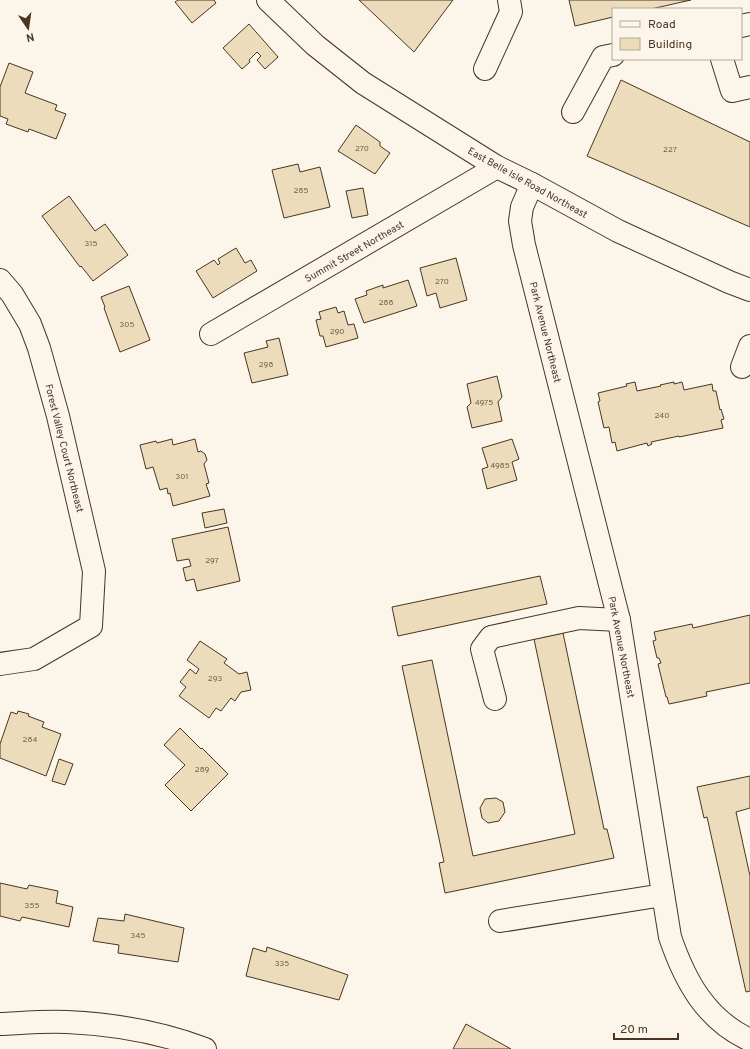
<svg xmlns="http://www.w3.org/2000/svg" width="750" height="1049" font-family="Overpass,sans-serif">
<rect width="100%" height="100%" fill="#fbf6e9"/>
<g fill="#ecdcbc" stroke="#4a3520">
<path d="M 178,0 L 214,0 L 216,3 L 192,23 L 175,2 Z"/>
<path d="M 359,0 L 453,0 L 414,52 Z"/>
<path d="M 569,0 L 691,0 L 651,9 L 613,9 L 613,17 L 575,26 Z"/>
<path d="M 249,24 L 278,57 L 265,69 L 257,60 L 261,56 L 257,52 L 249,60 L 250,62 L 242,69 L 223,48 Z"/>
<path d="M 9,63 L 33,72 L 25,93 L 57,105 L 55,110 L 66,114 L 56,139 L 29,129 L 28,132 L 6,124 L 8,119 L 0,116 L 0,87 Z"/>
<path d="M 621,80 L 750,142 L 750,227 L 587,156 Z"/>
<path d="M 356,125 L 380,142 L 380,146 L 390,153 L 375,174 L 338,151 Z"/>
<path d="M 298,164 L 300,172 L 320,167 L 330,207 L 284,218 L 272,170 Z"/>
<path d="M 363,188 L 368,215 L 352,218 L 346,191 Z"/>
<path d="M 69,196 L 95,231 L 105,224 L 128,255 L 93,281 L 81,266 L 80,267 L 42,216 Z"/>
<path d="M 236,248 L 245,263 L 251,260 L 257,271 L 213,298 L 196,271 L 214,260 L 218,265 L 220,263 L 218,259 Z"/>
<path d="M 456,258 L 467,300 L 440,308 L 436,293 L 427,296 L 420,268 Z"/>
<path d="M 408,280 L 417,306 L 364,323 L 355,299 L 367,295 L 366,291 L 383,285 L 383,288 Z"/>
<path d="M 129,286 L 150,340 L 120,352 L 104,308 L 105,307 L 101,297 Z"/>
<path d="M 336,307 L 338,313 L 344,311 L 348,325 L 354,324 L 358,338 L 326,347 L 323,336 L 320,336 L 316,320 L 321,319 L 319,312 Z"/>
<path d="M 279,338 L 288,375 L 252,383 L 244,353 L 268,347 L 266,341 Z"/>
<path d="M 497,376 L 502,397 L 498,402 L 502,421 L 472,428 L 467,407 L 471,403 L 467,384 Z"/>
<path d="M 635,382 L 637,391 L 661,386 L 660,385 L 674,382 L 674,384 L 682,382 L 684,390 L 712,384 L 713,391 L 716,391 L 720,410 L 721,409 L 724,419 L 721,420 L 723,428 L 679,437 L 679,436 L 651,442 L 652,444 L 648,446 L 647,443 L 617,451 L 615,442 L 612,443 L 609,427 L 604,428 L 598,402 L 600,401 L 598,393 L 627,386 L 626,384 Z"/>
<path d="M 172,439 L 173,445 L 195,439 L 198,452 L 201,451 L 205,454 L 207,460 L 204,464 L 209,483 L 206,484 L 210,496 L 173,506 L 170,493 L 168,494 L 167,488 L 160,490 L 153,467 L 146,469 L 140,445 L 156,441 L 157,443 Z"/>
<path d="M 512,439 L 519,459 L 512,462 L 517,480 L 487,489 L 482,469 L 488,467 L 482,448 Z"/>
<path d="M 224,509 L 227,523 L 205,528 L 202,513 Z"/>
<path d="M 228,527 L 240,581 L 197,591 L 194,579 L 186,581 L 183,568 L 191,566 L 189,559 L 177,561 L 172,539 Z"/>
<path d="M 540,576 L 547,604 L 398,636 L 392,607 Z"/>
<path d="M 750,615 L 750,683 L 706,692 L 707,696 L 669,704 L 667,697 L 666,697 L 658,664 L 661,663 L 659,658 L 657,658 L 653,641 L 656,640 L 654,632 L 692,624 L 693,628 Z"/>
<path d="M 563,633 L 604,829 L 607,829 L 614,858 L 445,893 L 439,863 L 444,862 L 402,666 L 432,660 L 473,856 L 575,834 L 534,639 Z"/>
<path d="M 200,641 L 227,659 L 224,663 L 239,674 L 247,672 L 251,690 L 241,692 L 235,701 L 231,698 L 221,711 L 216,708 L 209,718 L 179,696 L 186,687 L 180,682 L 190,669 L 196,674 L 199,669 L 187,660 Z"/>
<path d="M 18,711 L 29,714 L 28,716 L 44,722 L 42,727 L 61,734 L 46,776 L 0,758 L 0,744 L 11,712 L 17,714 Z"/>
<path d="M 180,728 L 201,749 L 202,748 L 228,774 L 191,811 L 165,785 L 185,765 L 164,745 Z"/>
<path d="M 59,759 L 73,764 L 65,785 L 52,781 Z"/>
<path d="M 750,776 L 750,808 L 736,812 L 750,876 L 750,991 L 746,992 L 707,817 L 704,818 L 697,787 Z"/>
<path d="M 496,798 L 503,802 L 505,812 L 499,821 L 488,823 L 482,818 L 480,808 L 485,799 Z"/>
<path d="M 0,883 L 27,889 L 29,885 L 58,891 L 56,903 L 73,907 L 69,927 L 22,917 L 20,921 L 0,916 Z"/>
<path d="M 125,914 L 184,928 L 178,962 L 118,953 L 119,945 L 93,941 L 98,918 L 124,921 Z"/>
<path d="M 267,947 L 348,975 L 339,1000 L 246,976 L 253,948 L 266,952 Z"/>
<path d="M 466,1024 L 511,1049 L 453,1049 Z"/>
</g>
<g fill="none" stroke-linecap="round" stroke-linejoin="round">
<g stroke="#4a3520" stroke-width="24">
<g id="minor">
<path d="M 268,0 L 315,45 L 363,83 L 497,167 L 532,184 L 618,231 L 729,282 L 750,290"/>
<path d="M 741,26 L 750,24"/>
<path d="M 722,59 L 732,91 L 750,87"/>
<path d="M 485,69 L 511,12 L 509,0"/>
<path d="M 573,112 L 603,57 L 613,55"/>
<path d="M 532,184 L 522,207 L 520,221 L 524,245 L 619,620 L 670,937 C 685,981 706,1020 750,1040"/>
<path d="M 0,280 L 12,294 L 30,324 L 39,348 L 58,416 L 94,571 L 91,626 L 34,659 L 0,664"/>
<path d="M 211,334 L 497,167"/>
<path d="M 742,367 L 750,346"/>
<path d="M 495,699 L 482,649 L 491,637 L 579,618 L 619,620"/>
<path d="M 500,921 L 663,895"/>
<path d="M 0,1024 C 22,1023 45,1021 67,1022 C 113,1024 163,1033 205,1049"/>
</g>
</g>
<use href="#minor" stroke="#fbf6e9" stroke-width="22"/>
</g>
<g text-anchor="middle" stroke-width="3" stroke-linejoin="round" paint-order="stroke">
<g font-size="8" fill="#725f47">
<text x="362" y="151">270</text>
<text x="670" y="152">227</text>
<text x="301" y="193">285</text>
<text x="91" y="246">315</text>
<text x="442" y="284">270</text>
<text x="386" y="305">288</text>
<text x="127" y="327">305</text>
<text x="337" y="334">290</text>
<text x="266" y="367">298</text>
<text x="484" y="405">4975</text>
<text x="662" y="418">240</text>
<text x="500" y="468">4985</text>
<text x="182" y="479">301</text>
<text x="212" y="563">297</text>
<text x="215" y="681">293</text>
<text x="30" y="742">284</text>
<text x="202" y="772">289</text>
<text x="32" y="908">355</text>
<text x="138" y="938">345</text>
<text x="282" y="966">335</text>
</g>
<g font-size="10" fill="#4a3520" stroke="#fbf6e9">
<text transform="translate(528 182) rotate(29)" y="4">East Belle Isle Road Northeast</text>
<text transform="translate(354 251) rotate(-30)" y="4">Summit Street Northeast</text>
<text transform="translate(546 332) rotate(76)" y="4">Park Avenue Northeast</text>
<text transform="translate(65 448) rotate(76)" y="4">Forest Valley Court Northeast</text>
<text transform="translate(622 647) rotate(79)" y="4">Park Avenue Northeast</text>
</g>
</g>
<rect x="612" y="8" width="130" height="52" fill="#fbf6e9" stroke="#b4a999"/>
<rect x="620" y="21" width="20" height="6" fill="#fbf6e9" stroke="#b4a999"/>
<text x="648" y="28" font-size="12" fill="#4a3520">Road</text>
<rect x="620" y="38" width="20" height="12" fill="#ecdcbc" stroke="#b4a999"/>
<text x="648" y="48" font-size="12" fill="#4a3520">Building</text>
<g transform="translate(28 28) rotate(167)" stroke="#fbf6e9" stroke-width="3" paint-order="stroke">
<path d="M0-3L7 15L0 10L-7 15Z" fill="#4a3520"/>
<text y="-6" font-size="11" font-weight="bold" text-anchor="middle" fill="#4a3520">N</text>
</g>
<path d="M614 1033v6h64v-6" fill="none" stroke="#4a3520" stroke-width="2"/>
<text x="620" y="1033" font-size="12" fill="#4a3520" stroke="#fbf6e9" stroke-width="3" paint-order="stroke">20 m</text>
</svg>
